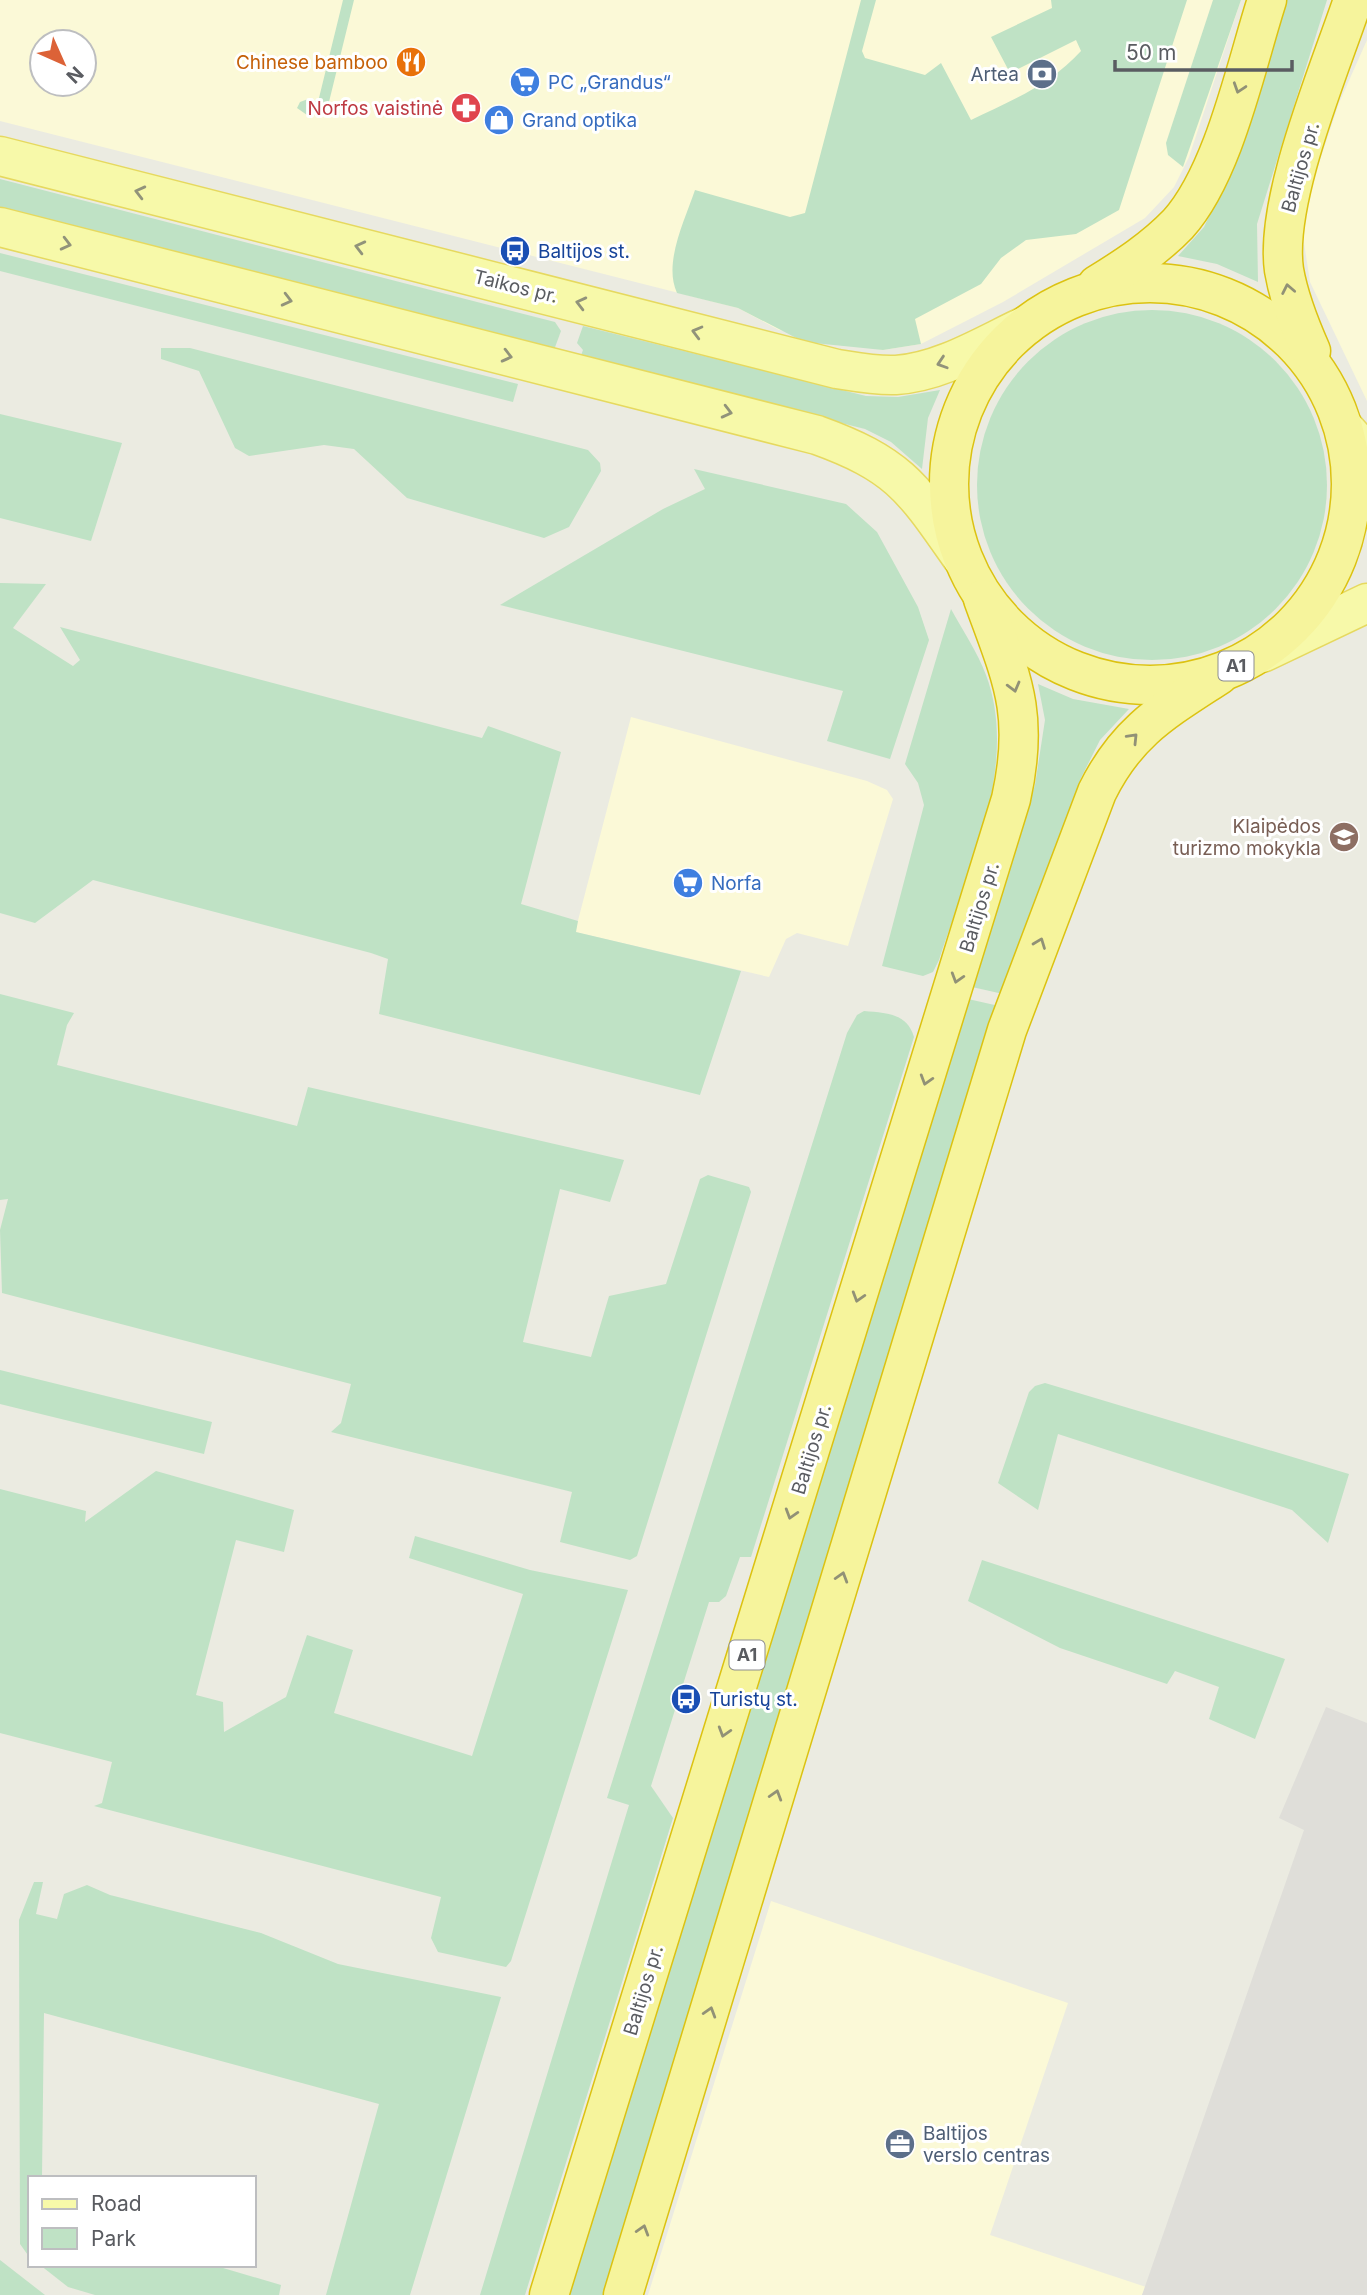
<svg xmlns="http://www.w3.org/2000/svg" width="1367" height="2295" font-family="Inter,sans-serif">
<rect width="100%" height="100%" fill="#ebebe1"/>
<g fill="#fbf9d7" fill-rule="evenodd">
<path d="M 0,0 L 1241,0 L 1189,157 L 1174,187 L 1145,218 L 1003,302 L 921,344 L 883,350 L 779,330 L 738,308 L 0,121 ZM 42,42 L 84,42 L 84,84 L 42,84 Z"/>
<path d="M 1367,40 L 1367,401 L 1310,282 L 1303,236 L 1310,190 L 1339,103 Z"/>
<path d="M 631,717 L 867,781 L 887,790 L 893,799 L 848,946 L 797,933 L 786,939 L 769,977 L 575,932 Z"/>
<path d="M 771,1901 L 1068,2003 L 990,2235 L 1146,2287 L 1142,2295 L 648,2295 Z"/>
</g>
<path fill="#dfded9" d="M 1326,1707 L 1367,1723 L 1367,2295 L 1142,2295 L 1304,1830 L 1279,1818 Z"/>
<g fill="#bfe2c5">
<path d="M 343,0 L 354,0 L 328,106 L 322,113 L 307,115 L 297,108 L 300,102 L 308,99 L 318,102 Z"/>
<path d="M 861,0 L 876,0 L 862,51 L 865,58 L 925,75 L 941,63 L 971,120 C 1011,101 1050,85 1081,51 L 1076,40 L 1010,73 L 991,37 L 1052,8 L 1051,0 L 1187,0 L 1119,210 L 1076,234 L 1026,240 L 1001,258 L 981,284 L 915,319 L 921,344 L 883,350 L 804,342 L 738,308 L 677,293 C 663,263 685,220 695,190 L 790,217 L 805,213 Z"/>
<path d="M 1213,0 L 1241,0 L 1183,167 L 1168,155 L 1166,143 Z"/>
<path d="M 1285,0 L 1327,0 L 1257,224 L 1258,282 L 1217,264 L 1178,256 L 1204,227 L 1228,176 Z"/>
<path d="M 0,179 L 555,322 L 561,331 L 554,350 L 0,207 Z"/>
<path d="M 0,253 L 518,384 L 513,402 L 0,271 Z"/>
<circle cx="1152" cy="485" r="175"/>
<path d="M 583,326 L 866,396 L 898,397 L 940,390 L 928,418 L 922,469 L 891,442 L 865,429 L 580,358 L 583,350 L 577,343 Z"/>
<path d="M 161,348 L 190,348 L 588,450 L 600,463 L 601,471 L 569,527 L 544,538 L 407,498 L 354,449 L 324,445 L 249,456 L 235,448 L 199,371 L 161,359 Z"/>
<path d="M 0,414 L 122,443 L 91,541 L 0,518 Z"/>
<path d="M 694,469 L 846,504 L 877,532 L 918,607 L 929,640 L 890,759 L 827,741 L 843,691 L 500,605 L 663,509 L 705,489 Z"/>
<path d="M 0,583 L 46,584 L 13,628 L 73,666 L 80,660 L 60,627 L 482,738 L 488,726 L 561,752 L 521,904 L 578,921 L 576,932 L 741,971 L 700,1095 L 379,1014 L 388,959 L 371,953 L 93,880 L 35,923 L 0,913 Z"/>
<path d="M 951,609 C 963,631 978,653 986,675 C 1020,766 967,873 939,960 L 933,972 L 923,976 L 882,966 L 924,805 L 918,783 L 905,764 Z"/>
<path d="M 1038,684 L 1073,699 L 1129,709 L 1100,740 L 1081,778 L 1012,996 L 972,987 L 1035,785 L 1045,720 Z"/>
<path d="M 0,994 L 74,1013 L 67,1025 L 57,1065 L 297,1126 L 308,1087 L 624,1160 L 610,1202 L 560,1189 L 523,1342 L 591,1357 L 609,1296 L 666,1284 L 700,1179 L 708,1175 L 749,1187 L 751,1192 L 637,1556 L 630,1560 L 560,1542 L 572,1492 L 331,1432 L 341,1423 L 351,1384 L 2,1293 L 0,1230 L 8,1199 L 0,1200 Z"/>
<path d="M 968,999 L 1008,1008 L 609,2295 L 567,2295 Z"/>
<path d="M 864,1011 C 886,1013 907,1013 914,1037 L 751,1557 L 740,1557 L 726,1596 L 719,1602 L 709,1602 L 651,1786 L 673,1818 L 525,2295 L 480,2295 L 629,1805 L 607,1798 L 847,1033 L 857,1015 Z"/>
<path d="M 0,1370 L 212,1422 L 204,1454 L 0,1404 Z"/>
<path d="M 1045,1383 L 1349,1474 L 1328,1543 L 1292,1510 L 1058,1434 L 1038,1510 L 998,1483 L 1029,1392 L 1035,1386 Z"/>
<path d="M 156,1471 L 294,1510 L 284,1552 L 236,1540 L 196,1695 L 223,1702 L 224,1732 L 286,1697 L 307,1635 L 353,1650 L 334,1713 L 472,1756 L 523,1594 L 409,1558 L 415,1536 L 530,1570 L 628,1590 L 511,1961 L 506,1967 L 438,1952 L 431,1938 L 441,1897 L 94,1806 L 102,1803 L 112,1762 L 0,1733 L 0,1489 L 86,1511 L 85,1522 Z"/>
<path d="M 982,1560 L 1285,1659 L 1255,1739 L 1209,1719 L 1219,1687 L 1175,1671 L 1167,1684 L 1060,1648 L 968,1601 Z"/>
<path d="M 34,1882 L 43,1882 L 36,1914 L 57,1919 L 64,1894 L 87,1885 L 110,1895 L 261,1933 L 338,1964 L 501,1997 L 410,2295 L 326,2295 L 379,2104 L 44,2013 L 42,2178 L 30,2178 L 30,2258 L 20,2244 L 19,1920 Z"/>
<path d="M 0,2260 L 45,2295 L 0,2295 Z"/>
<path d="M 40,2265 L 213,2265 L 281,2285 L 279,2295 L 95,2295 L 68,2287 Z"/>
</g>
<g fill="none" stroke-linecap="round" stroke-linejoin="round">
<g stroke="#e6d95f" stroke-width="41">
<g id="primary">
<path d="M 0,156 L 837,369 C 856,372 876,376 896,375 C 942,372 986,344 1027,325"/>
<path d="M 0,227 L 817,435 C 900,465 913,488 962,558"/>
<path d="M 1345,429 L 1367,454"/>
<path d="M 1262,653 L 1367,603"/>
</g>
</g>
<g stroke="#dcc211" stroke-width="41">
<g id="trunk">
<circle cx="1150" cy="484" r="201"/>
<path d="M 1097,285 C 1126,267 1154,249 1178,224 C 1224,173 1246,65 1267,0"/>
<path d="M 1311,351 C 1299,324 1289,299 1284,270 C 1274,200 1330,69 1353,0"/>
<path d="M 549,2295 L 1011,799 C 1030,713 1012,679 983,599"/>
<path d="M 623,2295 L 1007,1030 L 1097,792 C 1127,731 1164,711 1219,675"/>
</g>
</g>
<use href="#primary" stroke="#f7f9a9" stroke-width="38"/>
<use href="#trunk" stroke="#f6f49c" stroke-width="38"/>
</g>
<defs><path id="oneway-chevron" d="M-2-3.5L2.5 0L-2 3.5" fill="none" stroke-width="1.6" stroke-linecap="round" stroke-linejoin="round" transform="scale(1.75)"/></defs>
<g stroke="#919176">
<use href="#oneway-chevron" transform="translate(1239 88) rotate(108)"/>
<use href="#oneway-chevron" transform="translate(1288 289) rotate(-101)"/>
<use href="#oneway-chevron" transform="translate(1014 687) rotate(75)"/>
<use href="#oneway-chevron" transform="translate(1133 738) rotate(-46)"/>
<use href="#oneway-chevron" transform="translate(1040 943) rotate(-69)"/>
<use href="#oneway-chevron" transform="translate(957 978) rotate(107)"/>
<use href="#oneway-chevron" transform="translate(926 1080) rotate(107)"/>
<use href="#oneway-chevron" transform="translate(858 1297) rotate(107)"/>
<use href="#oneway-chevron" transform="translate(791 1514) rotate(107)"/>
<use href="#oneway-chevron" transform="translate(842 1577) rotate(-73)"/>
<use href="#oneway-chevron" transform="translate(724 1732) rotate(107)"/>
<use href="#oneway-chevron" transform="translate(776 1795) rotate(-73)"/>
<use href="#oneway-chevron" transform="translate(710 2012) rotate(-73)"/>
<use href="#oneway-chevron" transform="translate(643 2230) rotate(-73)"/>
</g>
<g stroke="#91937a">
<use href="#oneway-chevron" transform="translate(140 192) rotate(-166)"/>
<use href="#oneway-chevron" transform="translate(66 244) rotate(14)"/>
<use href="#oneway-chevron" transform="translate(360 247) rotate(-166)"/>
<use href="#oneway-chevron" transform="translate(287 300) rotate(14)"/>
<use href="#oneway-chevron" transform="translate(581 303) rotate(-166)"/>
<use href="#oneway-chevron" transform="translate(697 332) rotate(-165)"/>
<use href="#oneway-chevron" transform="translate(507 356) rotate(14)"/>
<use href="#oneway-chevron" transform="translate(942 363) rotate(162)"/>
<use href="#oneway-chevron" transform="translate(727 412) rotate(14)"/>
</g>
<defs>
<g id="restaurant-disc" transform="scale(1.575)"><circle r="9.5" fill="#e8710a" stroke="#fff"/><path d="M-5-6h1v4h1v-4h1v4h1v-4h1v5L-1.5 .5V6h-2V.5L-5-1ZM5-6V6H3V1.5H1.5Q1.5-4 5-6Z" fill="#fff"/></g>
<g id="bank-disc" transform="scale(1.575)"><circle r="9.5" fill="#5c6f8a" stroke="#fff"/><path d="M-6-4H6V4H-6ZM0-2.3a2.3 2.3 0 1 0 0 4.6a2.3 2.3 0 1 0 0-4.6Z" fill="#fff"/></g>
<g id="supermarket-disc" transform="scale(1.575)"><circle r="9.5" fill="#3f7fe0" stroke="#fff"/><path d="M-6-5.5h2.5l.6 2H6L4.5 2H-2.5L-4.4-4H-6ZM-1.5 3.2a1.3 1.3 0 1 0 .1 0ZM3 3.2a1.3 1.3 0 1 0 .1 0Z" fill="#fff"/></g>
<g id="pharmacy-disc" transform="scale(1.575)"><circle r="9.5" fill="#e0444e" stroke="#fff"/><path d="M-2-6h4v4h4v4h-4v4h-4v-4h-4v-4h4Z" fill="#fff"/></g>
<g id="shop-disc" transform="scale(1.575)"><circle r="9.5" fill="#3f7fe0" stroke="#fff"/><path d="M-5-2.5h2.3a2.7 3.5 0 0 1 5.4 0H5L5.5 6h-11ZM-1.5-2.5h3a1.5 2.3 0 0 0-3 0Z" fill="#fff"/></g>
<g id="bus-disc" transform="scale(1.575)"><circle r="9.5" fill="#1a4fb4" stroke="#fff"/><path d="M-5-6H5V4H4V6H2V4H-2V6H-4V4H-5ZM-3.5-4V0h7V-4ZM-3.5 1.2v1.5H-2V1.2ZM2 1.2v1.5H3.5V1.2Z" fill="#fff"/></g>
<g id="school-disc" transform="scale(1.575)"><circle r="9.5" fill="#8d6e63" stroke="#fff"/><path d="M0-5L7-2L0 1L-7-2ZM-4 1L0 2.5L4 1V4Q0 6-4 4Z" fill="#fff"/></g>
<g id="office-disc" transform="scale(1.575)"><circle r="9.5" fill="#5c6f8a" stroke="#fff"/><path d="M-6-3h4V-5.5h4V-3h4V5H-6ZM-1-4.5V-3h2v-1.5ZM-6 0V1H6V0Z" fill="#fff"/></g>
</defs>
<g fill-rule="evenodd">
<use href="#restaurant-disc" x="411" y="62"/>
<use href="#bank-disc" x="1042" y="74"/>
<use href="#supermarket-disc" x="525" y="82"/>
<use href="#pharmacy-disc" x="466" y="108"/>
<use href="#shop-disc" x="499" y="120"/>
<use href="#bus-disc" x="515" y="251"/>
<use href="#school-disc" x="1344" y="837"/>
<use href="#supermarket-disc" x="688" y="883"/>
<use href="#bus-disc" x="686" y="1699"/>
<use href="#office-disc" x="900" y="2144"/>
</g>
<g text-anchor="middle" stroke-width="6" stroke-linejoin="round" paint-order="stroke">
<g fill="#fff" stroke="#8c8d90" stroke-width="2">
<rect x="1218.5" y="651.5" width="35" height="29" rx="5"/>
<rect x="729.5" y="1640.5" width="35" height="29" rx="5"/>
</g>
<g font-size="18" font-weight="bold" fill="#5a5c61">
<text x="1236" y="672">A1</text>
<text x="747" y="1661">A1</text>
</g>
<g font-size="19" fill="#c56008" stroke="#fff" text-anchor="end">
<text x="388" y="69">Chinese bamboo</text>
</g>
<g font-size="19" fill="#4e5e75" stroke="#fff" text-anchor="end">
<text x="1019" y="81">Artea</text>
<text x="923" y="2140" text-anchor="start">Baltijos<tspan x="923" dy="22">verslo centras</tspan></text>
</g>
<g font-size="19" fill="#366cbe" stroke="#fff" text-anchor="start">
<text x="548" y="89">PC „Grandus“</text>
<text x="522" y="127">Grand optika</text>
<text x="711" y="890">Norfa</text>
</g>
<g font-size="19" fill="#be3a42" stroke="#fff" text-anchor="end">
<text x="443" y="115">Norfos vaistinė</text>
</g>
<g font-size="19" fill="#5a5c61" stroke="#fff">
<text transform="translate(1300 167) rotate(-74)" y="7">Baltijos pr.</text>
<text transform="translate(516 286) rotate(14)" y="7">Taikos pr.</text>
<text transform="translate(979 907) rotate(-73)" y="7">Baltijos pr.</text>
<text transform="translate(811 1449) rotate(-73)" y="7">Baltijos pr.</text>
<text transform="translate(643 1990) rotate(-73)" y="7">Baltijos pr.</text>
</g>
<g font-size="19" fill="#164399" stroke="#fff" text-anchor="start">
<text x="538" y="258">Baltijos st.</text>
<text x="709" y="1706">Turistų st.</text>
</g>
<g font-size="19" fill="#785e54" stroke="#fff" text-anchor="end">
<text x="1321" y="833">Klaipėdos<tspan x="1321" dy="22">turizmo mokykla</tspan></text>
</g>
</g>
<rect x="28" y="2176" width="228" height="91" fill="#ffffff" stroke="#bdbec0" stroke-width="2"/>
<rect x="42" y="2199" width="35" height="10" fill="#f7f9a9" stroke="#bdbec0" stroke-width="2"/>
<text x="91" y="2211" font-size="21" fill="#5a5c61">Road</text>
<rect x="42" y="2228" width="35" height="21" fill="#bfe2c5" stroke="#bdbec0" stroke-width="2"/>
<text x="91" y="2246" font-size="21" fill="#5a5c61">Park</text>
<g transform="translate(63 63) rotate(135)"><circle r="33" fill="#ffffff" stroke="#bdbec0" stroke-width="2"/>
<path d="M0-5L12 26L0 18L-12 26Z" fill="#dc6237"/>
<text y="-10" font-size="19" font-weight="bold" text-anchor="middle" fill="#5a5c61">N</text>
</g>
<path d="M1115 60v10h177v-10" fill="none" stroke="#5a5c61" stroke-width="3.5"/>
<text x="1126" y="60" font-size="21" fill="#5a5c61" stroke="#ffffff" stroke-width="5" paint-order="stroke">50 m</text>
</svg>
